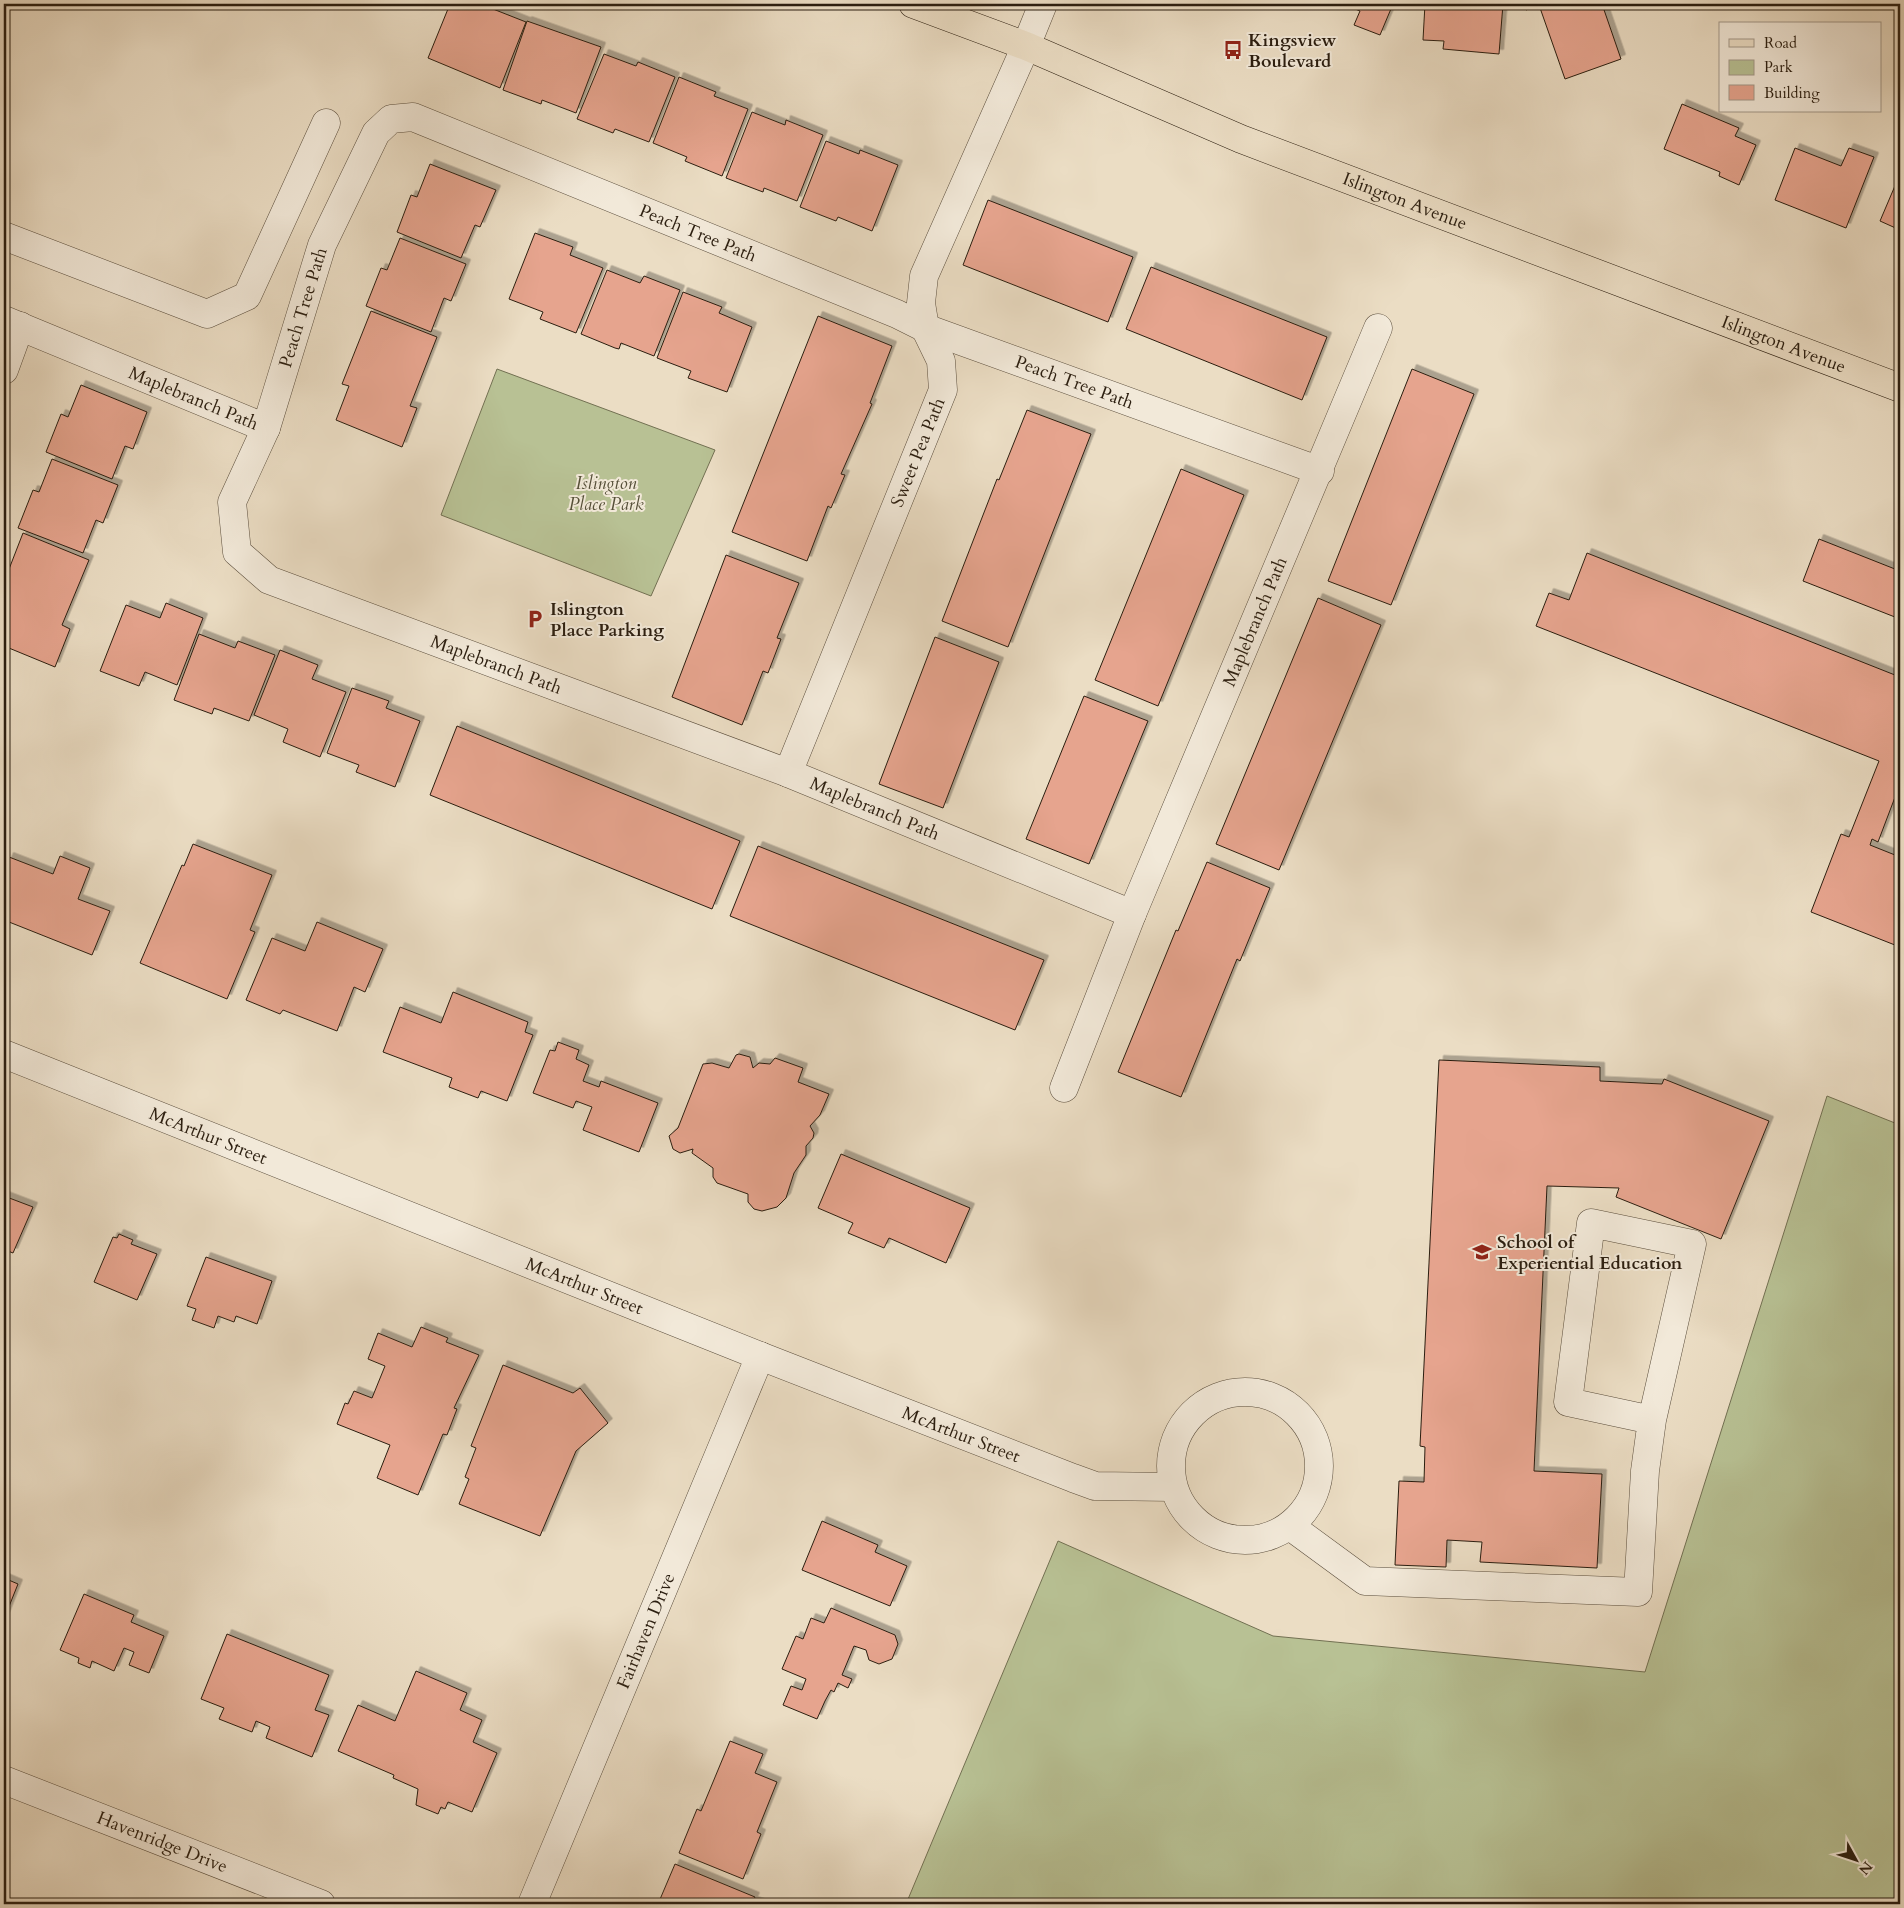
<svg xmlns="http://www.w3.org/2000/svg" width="1904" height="1908" font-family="Cardo,serif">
<defs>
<filter id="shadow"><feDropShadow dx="4.5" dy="-4.5" stdDeviation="0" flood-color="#0004"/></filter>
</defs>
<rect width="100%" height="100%" fill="#ebddc4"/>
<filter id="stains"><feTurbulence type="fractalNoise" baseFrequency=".004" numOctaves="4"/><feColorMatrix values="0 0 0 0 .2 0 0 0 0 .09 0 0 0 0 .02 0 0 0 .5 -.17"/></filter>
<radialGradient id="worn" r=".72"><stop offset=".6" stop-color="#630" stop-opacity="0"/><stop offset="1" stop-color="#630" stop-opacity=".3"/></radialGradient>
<g fill="#b8c194" stroke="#727052">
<path d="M 497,369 L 715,450 L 651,596 L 441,515 Z"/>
<path d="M 1827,1096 L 1900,1125 L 1900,1904 L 906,1904 L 1058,1541 L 1273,1636 L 1645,1672 Z"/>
</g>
<g fill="#e6a48e" stroke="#2b1e10" filter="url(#shadow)">
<path d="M 450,4 L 491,4 L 494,5 L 493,9 L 526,22 L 500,88 L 428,58 Z"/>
<path d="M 1343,4 L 1393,4 L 1380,35 L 1354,25 L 1360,11 Z"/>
<path d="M 1425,4 L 1503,4 L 1499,54 L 1443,49 L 1444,41 L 1423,40 Z"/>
<path d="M 1524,4 L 1602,4 L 1621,59 L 1565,79 L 1539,5 L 1526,10 Z"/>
<path d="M 527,21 L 601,47 L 576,113 L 542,100 L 541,104 L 503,90 Z"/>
<path d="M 604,54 L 636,66 L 638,62 L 675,77 L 649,142 L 615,129 L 613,133 L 577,119 Z"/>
<path d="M 679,77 L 716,92 L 714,96 L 748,109 L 722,176 L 685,161 L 687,157 L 653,143 Z"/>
<path d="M 1682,104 L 1739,128 L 1735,136 L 1756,145 L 1739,185 L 1719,176 L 1720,172 L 1664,149 Z"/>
<path d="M 752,112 L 785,125 L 786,120 L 823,135 L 797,201 L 764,188 L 763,192 L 726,178 Z"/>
<path d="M 826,141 L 859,154 L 860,150 L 898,165 L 872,231 L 838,217 L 836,221 L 800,207 Z"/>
<path d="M 1795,148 L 1841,166 L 1849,148 L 1874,157 L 1846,228 L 1775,200 Z"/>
<path d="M 430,164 L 496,190 L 480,227 L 475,225 L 461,258 L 397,232 L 411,195 L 417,197 Z"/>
<path d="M 1900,174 L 1900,230 L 1880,221 Z"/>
<path d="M 988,200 L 1133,257 L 1108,322 L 963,265 Z"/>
<path d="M 535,233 L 573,247 L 570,255 L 603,268 L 576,333 L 540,319 L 543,312 L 509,299 Z"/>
<path d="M 400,238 L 466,264 L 451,301 L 444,298 L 431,332 L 366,306 L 381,268 L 387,270 Z"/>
<path d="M 1151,267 L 1327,337 L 1302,400 L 1126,329 Z"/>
<path d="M 607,270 L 640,283 L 644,276 L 680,290 L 654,356 L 621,343 L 619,349 L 615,348 L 581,334 Z"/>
<path d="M 683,292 L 722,307 L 719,313 L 752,327 L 727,392 L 688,378 L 691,371 L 657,358 Z"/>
<path d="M 371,311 L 437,337 L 410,406 L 417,408 L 402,447 L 336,420 L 349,386 L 342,384 Z"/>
<path d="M 818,316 L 892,346 L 870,403 L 872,404 L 841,474 L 845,475 L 831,508 L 828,506 L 807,561 L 732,532 Z"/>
<path d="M 1412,369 L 1474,394 L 1391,605 L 1328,581 Z"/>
<path d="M 81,385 L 147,412 L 133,449 L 125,446 L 112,479 L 46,452 L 61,414 L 68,417 Z"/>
<path d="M 1027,410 L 1091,434 L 1008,647 L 942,621 L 997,479 L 999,480 Z"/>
<path d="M 52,459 L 118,485 L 103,523 L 96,520 L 83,553 L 18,528 L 33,490 L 39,492 Z"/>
<path d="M 1181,469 L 1244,495 L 1158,706 L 1095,680 Z"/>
<path d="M 23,533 L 89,560 L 62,625 L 70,629 L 55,667 L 4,646 L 4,582 Z"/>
<path d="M 1819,539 L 1900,571 L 1900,619 L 1803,581 Z"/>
<path d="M 1587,553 L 1900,677 L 1900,784 L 1878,842 L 1872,839 L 1870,845 L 1900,857 L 1900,947 L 1811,912 L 1841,834 L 1849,837 L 1879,761 L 1536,626 L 1549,593 L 1569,600 Z"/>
<path d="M 726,555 L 799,583 L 777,638 L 781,639 L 768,673 L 763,671 L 742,725 L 672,697 Z"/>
<path d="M 1318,598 L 1381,625 L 1279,870 L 1216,844 Z"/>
<path d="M 166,603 L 203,618 L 177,685 L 145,672 L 139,686 L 100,671 L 126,605 L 160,618 Z"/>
<path d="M 199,634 L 235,648 L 238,641 L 275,655 L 249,721 L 214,708 L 212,714 L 174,700 Z"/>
<path d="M 935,637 L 999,662 L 943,808 L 879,784 Z"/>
<path d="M 280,650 L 318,665 L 312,679 L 346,692 L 320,757 L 283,742 L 288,729 L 254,715 Z"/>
<path d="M 352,688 L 389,701 L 386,708 L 420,721 L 395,787 L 356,772 L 359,765 L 327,753 Z"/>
<path d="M 1084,696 L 1148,721 L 1089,864 L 1026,839 Z"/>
<path d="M 457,726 L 740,841 L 712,909 L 430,795 Z"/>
<path d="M 193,844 L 272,875 L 250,930 L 255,932 L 227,999 L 140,963 L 182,865 L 184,866 Z"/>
<path d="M 758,846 L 1044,960 L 1015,1030 L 730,916 Z"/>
<path d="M 60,856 L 90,868 L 78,899 L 110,911 L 92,955 L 4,920 L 4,870 L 9,857 L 53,874 Z"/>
<path d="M 1207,862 L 1270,888 L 1240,961 L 1237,959 L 1181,1097 L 1118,1072 L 1176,930 L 1178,931 Z"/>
<path d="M 317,922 L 383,949 L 365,992 L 354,987 L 337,1031 L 283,1010 L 280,1014 L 246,1000 L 272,938 L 305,951 Z"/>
<path d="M 453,992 L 528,1022 L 525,1032 L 533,1035 L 507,1101 L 481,1091 L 478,1098 L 449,1087 L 452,1078 L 383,1052 L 400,1007 L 441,1023 Z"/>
<path d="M 558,1042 L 579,1050 L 576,1059 L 589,1065 L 583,1081 L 599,1087 L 601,1081 L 658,1103 L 639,1152 L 583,1130 L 592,1107 L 576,1101 L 573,1108 L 533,1093 L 550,1050 L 555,1051 Z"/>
<path d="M 739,1054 L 750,1057 L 753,1068 L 759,1063 L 770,1064 L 775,1058 L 803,1068 L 798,1082 L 829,1094 L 820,1115 L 810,1126 L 814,1133 L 813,1138 L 806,1146 L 806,1155 L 794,1173 L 786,1198 L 777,1207 L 762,1211 L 754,1209 L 748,1202 L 748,1194 L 717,1183 L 713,1177 L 713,1168 L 692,1153 L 693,1149 L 680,1153 L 673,1149 L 669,1136 L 678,1128 L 703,1064 L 712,1063 L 729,1068 L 736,1055 Z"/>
<path d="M 1439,1060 L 1600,1067 L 1600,1081 L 1662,1084 L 1664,1079 L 1769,1121 L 1721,1239 L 1616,1197 L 1619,1188 L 1547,1186 L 1534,1471 L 1602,1474 L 1597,1568 L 1480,1562 L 1482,1542 L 1447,1540 L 1446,1567 L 1395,1565 L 1399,1481 L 1424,1482 L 1425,1447 L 1420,1446 Z"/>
<path d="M 841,1154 L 970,1208 L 946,1263 L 889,1238 L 884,1248 L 848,1233 L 853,1223 L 818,1208 Z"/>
<path d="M 4,1196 L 33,1207 L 13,1253 L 8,1251 L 7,1256 L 4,1255 Z"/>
<path d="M 119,1234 L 133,1240 L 131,1244 L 157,1254 L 137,1300 L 94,1282 L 113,1237 L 117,1238 Z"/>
<path d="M 206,1257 L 272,1281 L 257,1324 L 236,1316 L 234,1322 L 218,1316 L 214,1328 L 192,1320 L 196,1309 L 187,1306 Z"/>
<path d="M 421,1327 L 448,1338 L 446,1342 L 479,1355 L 454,1408 L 457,1409 L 447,1435 L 443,1434 L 418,1495 L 377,1478 L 390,1445 L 337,1424 L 345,1403 L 348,1404 L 354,1391 L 372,1398 L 385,1366 L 368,1359 L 378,1333 L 412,1347 Z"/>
<path d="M 503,1365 L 573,1393 L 580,1388 L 608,1423 L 576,1451 L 540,1536 L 459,1504 L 469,1479 L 465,1477 L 476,1448 L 471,1446 Z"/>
<path d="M 822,1521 L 878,1545 L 875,1552 L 907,1566 L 890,1606 L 802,1570 Z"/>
<path d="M 4,1578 L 18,1584 L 4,1619 Z"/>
<path d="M 84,1594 L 134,1615 L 131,1622 L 164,1636 L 149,1673 L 129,1665 L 134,1652 L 124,1648 L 114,1671 L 92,1661 L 90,1668 L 78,1663 L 79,1658 L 60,1650 Z"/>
<path d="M 831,1608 L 895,1635 L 898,1644 L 892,1659 L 879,1664 L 869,1660 L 866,1650 L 854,1646 L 842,1675 L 852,1679 L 848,1688 L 838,1683 L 834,1692 L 831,1690 L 825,1701 L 817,1719 L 783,1705 L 791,1686 L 802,1690 L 806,1679 L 782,1669 L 796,1636 L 803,1639 L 811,1618 L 824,1623 Z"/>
<path d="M 227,1634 L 329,1675 L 315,1710 L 329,1715 L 312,1757 L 266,1738 L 270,1727 L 256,1721 L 252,1732 L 219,1719 L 224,1708 L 201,1699 Z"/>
<path d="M 416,1671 L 467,1693 L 460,1710 L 482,1720 L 473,1742 L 497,1753 L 472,1812 L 448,1802 L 445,1809 L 441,1807 L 438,1814 L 416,1805 L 418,1789 L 393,1778 L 394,1775 L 338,1751 L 358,1705 L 395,1721 Z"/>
<path d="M 730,1741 L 763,1754 L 755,1773 L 777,1782 L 757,1832 L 761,1834 L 743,1879 L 679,1853 L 697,1809 L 701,1811 Z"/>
<path d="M 675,1864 L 755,1897 L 753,1901 L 762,1904 L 658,1904 Z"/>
</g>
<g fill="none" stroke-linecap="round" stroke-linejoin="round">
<g stroke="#5b4e3d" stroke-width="29">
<g id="minor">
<path d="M 4,236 L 207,314 L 247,296 L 326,123"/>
<path id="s1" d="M 4,320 L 266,428 L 232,502 L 237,552 L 269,580 L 788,773 L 1132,914"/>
<path d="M 4,370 L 20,326"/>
<path id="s2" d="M 266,428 L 322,245 L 376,133 L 391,119 L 413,117 L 897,314 L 925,328 L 1320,471"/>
<path id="s3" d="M 788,773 L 943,390 L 941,361 L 925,328 L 921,303 L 924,276 L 1026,46 L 1043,4"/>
<path id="s4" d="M 4,1054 L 760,1356 L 1073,1478 L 1095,1486 L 1173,1487"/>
<path id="s5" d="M 1064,1088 L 1132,914 L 1378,328"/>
<circle cx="1245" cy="1466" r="74"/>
<path d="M 1290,1526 L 1365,1581 L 1638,1592 L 1645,1471 L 1652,1420 L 1692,1244 L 1591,1223 L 1568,1402 L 1652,1420"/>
<path id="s6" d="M 4,1780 L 321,1904"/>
<path id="s7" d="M 532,1904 L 760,1356"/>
</g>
</g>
<g stroke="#2b1e10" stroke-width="29">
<g id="major">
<path id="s8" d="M 913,4 L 1026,46 L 1241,139 L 1900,388"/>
</g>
</g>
<use href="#minor" stroke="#f2e9d9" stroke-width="28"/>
<use href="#major" stroke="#ebddc4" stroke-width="28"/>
</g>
<defs>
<g id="bus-bare" transform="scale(1.5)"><path d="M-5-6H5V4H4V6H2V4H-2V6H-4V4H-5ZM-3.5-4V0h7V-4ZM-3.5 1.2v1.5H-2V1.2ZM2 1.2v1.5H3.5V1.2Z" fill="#8f2418" stroke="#f2e9d9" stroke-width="2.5" paint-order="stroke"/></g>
<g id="parking-bare" transform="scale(1.5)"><path d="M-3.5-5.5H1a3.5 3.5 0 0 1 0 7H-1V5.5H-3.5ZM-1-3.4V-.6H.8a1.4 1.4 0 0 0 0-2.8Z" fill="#8f2418" stroke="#f2e9d9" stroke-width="2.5" paint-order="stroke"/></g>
<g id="school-bare" transform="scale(1.5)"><path d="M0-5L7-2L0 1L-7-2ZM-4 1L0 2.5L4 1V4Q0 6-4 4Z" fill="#8f2418" stroke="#f2e9d9" stroke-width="2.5" paint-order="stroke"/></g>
</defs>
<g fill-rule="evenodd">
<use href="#bus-bare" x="1233" y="50"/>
<use href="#parking-bare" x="535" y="619"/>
<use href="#school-bare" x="1482" y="1252"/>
</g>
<g text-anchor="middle" stroke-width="4" stroke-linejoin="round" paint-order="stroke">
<g font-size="18" font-weight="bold" fill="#2b1e10" stroke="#f2e9d9" text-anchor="start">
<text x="1248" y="46">Kingsview<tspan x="1248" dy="21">Boulevard</tspan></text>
<text x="550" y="615">Islington<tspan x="550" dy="21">Place Parking</tspan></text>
<text x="1497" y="1248">School of<tspan x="1497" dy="21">Experiential Education</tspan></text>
</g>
<g font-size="18" fill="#2b1e10" stroke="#f2e9d9">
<text dy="6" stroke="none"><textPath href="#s8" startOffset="530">Islington Avenue</textPath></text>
<text dy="6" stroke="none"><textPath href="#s2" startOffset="666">Peach Tree Path</textPath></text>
<text dy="6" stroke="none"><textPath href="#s2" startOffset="126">Peach Tree Path</textPath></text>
<text dy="6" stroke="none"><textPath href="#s8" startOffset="935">Islington Avenue</textPath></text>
<text dy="6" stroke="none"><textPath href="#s2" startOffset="1071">Peach Tree Path</textPath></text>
<text dy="6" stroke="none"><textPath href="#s1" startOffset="205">Maplebranch Path</textPath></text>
<text dy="6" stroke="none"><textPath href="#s3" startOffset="346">Sweet Pea Path</textPath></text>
<text dy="6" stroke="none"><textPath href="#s5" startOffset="504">Maplebranch Path</textPath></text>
<text dy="6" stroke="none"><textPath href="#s1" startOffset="700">Maplebranch Path</textPath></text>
<text dy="6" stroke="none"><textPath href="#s1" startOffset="1105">Maplebranch Path</textPath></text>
<text dy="6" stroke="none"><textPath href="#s4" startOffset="220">McArthur Street</textPath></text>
<text dy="6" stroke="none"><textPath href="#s4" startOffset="625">McArthur Street</textPath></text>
<text dy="6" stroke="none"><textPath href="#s4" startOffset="1030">McArthur Street</textPath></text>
<text dy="6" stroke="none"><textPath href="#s7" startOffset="296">Fairhaven Drive</textPath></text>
<text dy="6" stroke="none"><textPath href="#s6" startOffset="170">Havenridge Drive</textPath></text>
</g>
<g font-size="18" font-style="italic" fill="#554f38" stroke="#f2e9d9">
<text x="606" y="489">Islington<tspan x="606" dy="21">Place Park</tspan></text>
</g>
</g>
<rect width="1904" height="1908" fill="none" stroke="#ebddc4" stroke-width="20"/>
<rect x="5" y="5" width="1894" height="1898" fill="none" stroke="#2b1e10" stroke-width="2.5"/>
<rect x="10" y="10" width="1884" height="1888" fill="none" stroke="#2b1e10"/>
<rect x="1719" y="22" width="162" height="90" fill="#f2e9d9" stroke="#a29889"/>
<rect x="1729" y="39" width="25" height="8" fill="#ebddc4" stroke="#a29889"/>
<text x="1764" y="48" font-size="15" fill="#2b1e10">Road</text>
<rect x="1729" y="60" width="25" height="15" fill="#b8c194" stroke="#a29889"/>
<text x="1764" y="72" font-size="15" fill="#2b1e10">Park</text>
<rect x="1729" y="85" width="25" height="15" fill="#e6a48e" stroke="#a29889"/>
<text x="1764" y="98" font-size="15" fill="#2b1e10">Building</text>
<g transform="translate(1856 1860) rotate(130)" stroke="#f2e9d9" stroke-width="4" paint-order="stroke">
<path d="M0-4L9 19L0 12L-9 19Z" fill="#2b1e10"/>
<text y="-8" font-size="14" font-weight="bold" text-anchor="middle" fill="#2b1e10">N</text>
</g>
<rect width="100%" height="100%" filter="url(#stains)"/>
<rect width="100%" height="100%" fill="url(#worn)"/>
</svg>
